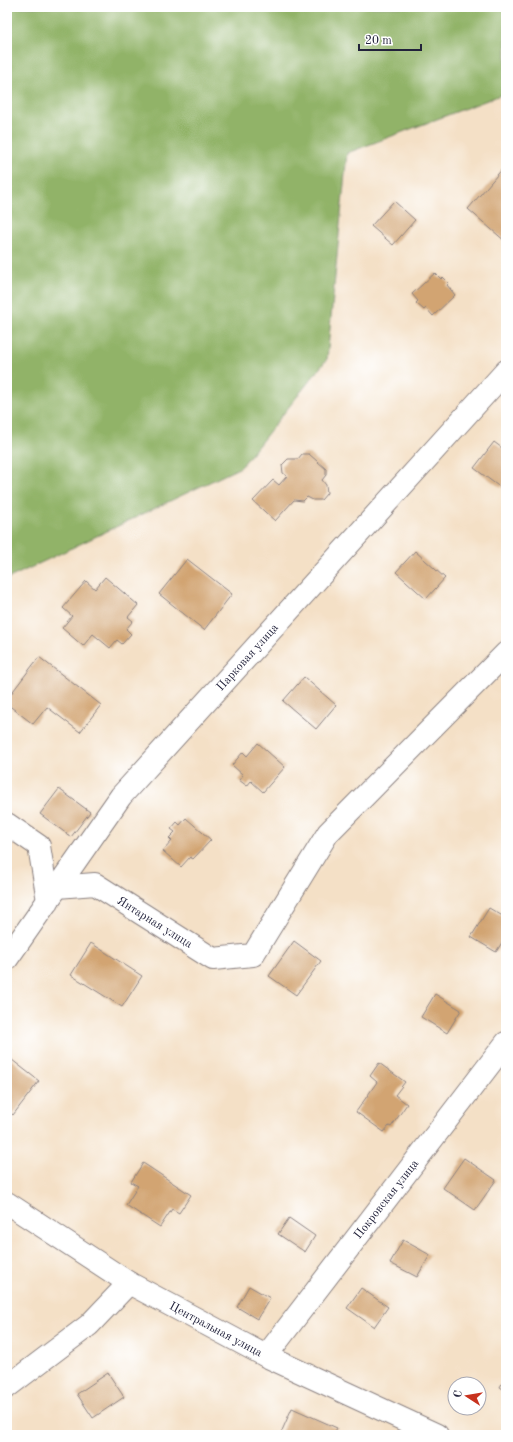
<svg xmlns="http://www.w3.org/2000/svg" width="513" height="1442" font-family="'Old Standard TT',serif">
<rect width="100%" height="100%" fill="#fff"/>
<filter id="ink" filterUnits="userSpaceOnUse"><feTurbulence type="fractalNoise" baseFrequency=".025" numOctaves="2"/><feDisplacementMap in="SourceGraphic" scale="8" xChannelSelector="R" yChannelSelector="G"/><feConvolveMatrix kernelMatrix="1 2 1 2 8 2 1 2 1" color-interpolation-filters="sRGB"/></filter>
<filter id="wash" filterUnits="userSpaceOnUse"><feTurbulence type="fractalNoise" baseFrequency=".012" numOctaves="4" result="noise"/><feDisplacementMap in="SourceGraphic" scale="16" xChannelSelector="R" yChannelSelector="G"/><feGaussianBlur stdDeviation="0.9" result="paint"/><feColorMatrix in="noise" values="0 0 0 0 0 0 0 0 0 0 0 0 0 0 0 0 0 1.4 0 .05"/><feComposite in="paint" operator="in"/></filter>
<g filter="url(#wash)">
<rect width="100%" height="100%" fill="#f4e0c6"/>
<path fill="#91b367" stroke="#5a6a51" d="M 7,7 L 506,7 L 506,93 L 347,153 L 327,359 L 241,467 L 7,579 Z"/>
<g id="blocks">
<g fill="#d2a472">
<path d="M 504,167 L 506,169 L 506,242 L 468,209 Z"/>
<path d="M 394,201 L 415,220 L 393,245 L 371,226 Z"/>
<path d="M 435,273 L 441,279 L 443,277 L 449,283 L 447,285 L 455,295 L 433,316 L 426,308 L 424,310 L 416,303 L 418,301 L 412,294 Z"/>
<path d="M 494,442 L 506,451 L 506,481 L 501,488 L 474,468 Z"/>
<path d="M 302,454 L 309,454 L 326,469 L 326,475 L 322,480 L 326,485 L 327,493 L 321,500 L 313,500 L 307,497 L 303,501 L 294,500 L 275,521 L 253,501 L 273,480 L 279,485 L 287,476 L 283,473 L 282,465 L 288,459 L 298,459 Z"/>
<path d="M 415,551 L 445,578 L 426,599 L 396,572 Z"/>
<path d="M 187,559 L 232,594 L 204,630 L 159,594 Z"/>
<path d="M 105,577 L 138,605 L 128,617 L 133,621 L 126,629 L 131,634 L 122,644 L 117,640 L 110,648 L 93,634 L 83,646 L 62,628 L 72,616 L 63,608 L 86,581 L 95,589 Z"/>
<path d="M 39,657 L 101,705 L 80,732 L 47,707 L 33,724 L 7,704 L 7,699 Z"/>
<path d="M 304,677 L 336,705 L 316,729 L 283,701 Z"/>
<path d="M 258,743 L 285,767 L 263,792 L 251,781 L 247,786 L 239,780 L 243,775 L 232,765 L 243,752 L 247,756 Z"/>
<path d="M 59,789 L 90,812 L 71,837 L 40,814 Z"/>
<path d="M 186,818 L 211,840 L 193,859 L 190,857 L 181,867 L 163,851 L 172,841 L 169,838 L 175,832 L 171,829 L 177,822 L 180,825 Z"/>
<path d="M 489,908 L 506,918 L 506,936 L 496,952 L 471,937 Z"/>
<path d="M 294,941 L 321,961 L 296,995 L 269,976 Z"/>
<path d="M 91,943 L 142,976 L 122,1007 L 71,975 Z"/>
<path d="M 435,994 L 461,1010 L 447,1033 L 421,1017 Z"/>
<path d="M 7,1056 L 39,1081 L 13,1115 L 7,1110 Z"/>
<path d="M 379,1063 L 405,1082 L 395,1095 L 407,1104 L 391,1127 L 389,1126 L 384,1132 L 356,1112 L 377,1082 L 370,1076 Z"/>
<path d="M 464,1158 L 496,1180 L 475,1210 L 443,1188 Z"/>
<path d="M 143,1163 L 191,1195 L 179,1213 L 172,1209 L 160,1227 L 126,1205 L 138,1186 L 131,1182 Z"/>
<path d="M 289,1218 L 315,1236 L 305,1252 L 278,1234 Z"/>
<path d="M 403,1240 L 430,1255 L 417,1277 L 390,1263 Z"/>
<path d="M 249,1286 L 270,1298 L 257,1319 L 237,1307 Z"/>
<path d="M 361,1288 L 388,1307 L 374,1327 L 347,1308 Z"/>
<path d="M 108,1373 L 124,1397 L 93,1418 L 77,1394 Z"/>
<path d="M 506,1376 L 506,1391 L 500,1387 Z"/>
<path d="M 292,1408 L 337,1428 L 333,1435 L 280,1435 Z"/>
</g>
</g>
</g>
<g filter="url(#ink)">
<use href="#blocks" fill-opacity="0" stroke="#8b8180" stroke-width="1"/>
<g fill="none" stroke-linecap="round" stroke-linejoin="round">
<g stroke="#8b8180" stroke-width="24">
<g id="minor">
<path d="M 7,824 L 39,846 L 48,901"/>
<path d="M 57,887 L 95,884 L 213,959 L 253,955 L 328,833 L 506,653"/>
<path d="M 7,959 L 121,796 L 506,371"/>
<path d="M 7,1203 L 129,1283 L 266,1356 L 437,1435"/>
<path d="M 266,1356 L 506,1043"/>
<path d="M 7,1387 L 89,1325 L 129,1283"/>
</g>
</g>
<use href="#minor" stroke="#fff" stroke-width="22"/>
</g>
</g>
<g text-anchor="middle" stroke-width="3" stroke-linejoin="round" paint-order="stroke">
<g font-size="12" fill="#22223b" stroke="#fff">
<text transform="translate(247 657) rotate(-48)" y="4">Парковая улица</text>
<text transform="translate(155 922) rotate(32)" y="4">Янтарная улица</text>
<text transform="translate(386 1199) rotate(-52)" y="4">Покровская улица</text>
<text transform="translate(216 1329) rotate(28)" y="4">Центральная улица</text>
</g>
</g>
<rect width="513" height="1442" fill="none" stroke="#fff" stroke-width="24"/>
<g transform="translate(467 1396) rotate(282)"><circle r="19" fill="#ffffff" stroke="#a7a7b1"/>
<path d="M0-3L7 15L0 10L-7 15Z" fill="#c8321e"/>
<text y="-6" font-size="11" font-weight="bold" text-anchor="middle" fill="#22223b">С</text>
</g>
<path d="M359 44v6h62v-6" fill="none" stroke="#22223b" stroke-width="2"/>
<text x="365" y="44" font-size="12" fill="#22223b" stroke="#ffffff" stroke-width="3" paint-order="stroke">20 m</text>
</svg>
